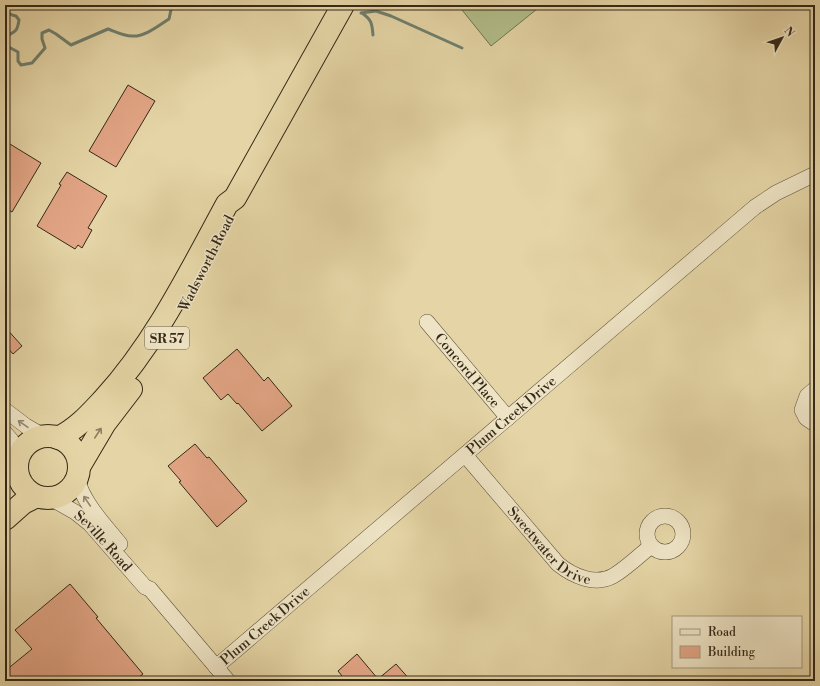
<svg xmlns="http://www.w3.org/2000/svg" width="820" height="686" font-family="'Libre Bodoni',serif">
<rect width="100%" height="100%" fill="#e5d5a6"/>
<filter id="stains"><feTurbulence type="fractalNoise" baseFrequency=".005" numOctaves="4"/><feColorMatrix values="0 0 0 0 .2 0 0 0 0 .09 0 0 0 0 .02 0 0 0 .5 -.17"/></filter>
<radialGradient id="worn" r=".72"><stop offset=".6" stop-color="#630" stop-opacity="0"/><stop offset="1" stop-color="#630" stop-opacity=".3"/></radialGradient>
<path fill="#b1be89" stroke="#737451" d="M 458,5 L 542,5 L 491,46 Z"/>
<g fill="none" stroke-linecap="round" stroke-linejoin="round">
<g stroke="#6f7f6e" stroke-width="3">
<path d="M 314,5 L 323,6"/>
<path d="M 5,11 L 12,15 L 16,16 L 19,20 C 17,33 15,31 5,37"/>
<path d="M 361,13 L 376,11 L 391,16 L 462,48"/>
<path d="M 362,13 C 372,20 372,24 373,35"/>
<path d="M 5,45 L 18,52 L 18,61 L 21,65 L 32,63 L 45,48 L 42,39 L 42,33 L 49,30 L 56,34 L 71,45 L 108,29 C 116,32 124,36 132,36 C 145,37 159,25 169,19 L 172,5"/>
</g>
</g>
<g fill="#e2a585" stroke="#352919">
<path d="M 128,85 L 155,101 L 116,167 L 89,151 Z"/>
<path d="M 5,141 L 41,163 L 12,212 L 5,208 Z"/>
<path d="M 67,172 L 107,196 L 88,228 L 92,230 L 82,248 L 78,245 L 75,249 L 37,226 L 61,185 L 59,184 Z"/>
<path d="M 5,327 L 22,346 L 13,354 L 5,345 Z"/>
<path d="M 237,349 L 264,381 L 268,377 L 292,406 L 262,431 L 238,403 L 237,404 L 228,394 L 221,400 L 203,378 Z"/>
<path d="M 195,444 L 207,458 L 209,457 L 247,501 L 217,527 L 179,482 L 181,481 L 168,466 Z"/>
<path d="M 70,584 L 98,617 L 96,618 L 143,674 L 134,681 L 5,681 L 5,671 L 32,649 L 15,630 Z"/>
<path d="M 357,654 L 378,679 L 396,664 L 411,681 L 346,681 L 338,671 Z"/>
</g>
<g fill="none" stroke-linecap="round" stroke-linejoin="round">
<g stroke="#61543c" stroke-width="16">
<g id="minor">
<path id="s1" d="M 427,322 L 508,418"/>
<path d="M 815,389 L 807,396 L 802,410 L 806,418 L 815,424"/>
<path d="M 5,410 L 26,426 L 43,436"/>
<path d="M 5,433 L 11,440 L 18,456"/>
<path id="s2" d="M 465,455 L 558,564 C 573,576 595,586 613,576 C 624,570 640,555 651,546"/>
<path d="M 77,479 C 84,504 104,524 120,544"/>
<path id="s3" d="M 52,499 L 75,512 L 90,524 L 145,587 L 150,589 L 228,681"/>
<circle cx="665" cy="534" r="18"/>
<path id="s4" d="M 216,667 L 755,207 L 776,193 L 815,174"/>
</g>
</g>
<g stroke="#352919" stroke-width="24">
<g id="highway">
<circle cx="48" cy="467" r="31"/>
<path d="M 58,438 C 77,429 90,414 104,399 C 156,342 190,272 227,204 L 235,198 L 343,5"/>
<path d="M 79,467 L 105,423 L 131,389"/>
<path d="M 5,519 L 23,503 L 35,497"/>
</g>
</g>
<use href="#minor" stroke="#eee4c5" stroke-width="15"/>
<use href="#highway" stroke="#e5d5a6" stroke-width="22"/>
</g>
<defs><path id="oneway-shaft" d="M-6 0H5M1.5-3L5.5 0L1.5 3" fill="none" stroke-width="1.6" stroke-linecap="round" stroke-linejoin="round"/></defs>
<g stroke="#92866f">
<use href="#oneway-shaft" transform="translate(23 424) rotate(-145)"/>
<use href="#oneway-shaft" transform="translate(87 501) rotate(-124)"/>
</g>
<use stroke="#8d7f60" href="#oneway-shaft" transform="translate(98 433) rotate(-57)"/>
<g text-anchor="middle" stroke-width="3" stroke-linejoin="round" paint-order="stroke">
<rect fill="#eee4c5" stroke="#6c614d" stroke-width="1" x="145" y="327" width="44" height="22" rx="3"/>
<g font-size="13" font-weight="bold" fill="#352919">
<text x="167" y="343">SR 57</text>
</g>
<g font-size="14" fill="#352919" stroke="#eee4c5">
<text transform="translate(206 263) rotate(-63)" y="5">Wadsworth Road</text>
<text dy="5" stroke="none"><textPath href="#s1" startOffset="63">Concord Place</textPath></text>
<text dy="5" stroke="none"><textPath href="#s4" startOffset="388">Plum Creek Drive</textPath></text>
<text dy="5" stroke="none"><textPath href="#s2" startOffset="125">Sweetwater Drive</textPath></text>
<text dy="5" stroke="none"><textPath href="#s3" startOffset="67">Seville Road</textPath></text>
<text dy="5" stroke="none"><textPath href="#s4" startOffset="64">Plum Creek Drive</textPath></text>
</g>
</g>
<rect width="820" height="686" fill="none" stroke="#e5d5a6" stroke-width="20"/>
<rect x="6" y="6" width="808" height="674" fill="none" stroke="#352919" stroke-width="2"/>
<rect x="10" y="10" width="800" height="666" fill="none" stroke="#352919"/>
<rect x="672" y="616" width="130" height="52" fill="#eee4c5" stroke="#a49980"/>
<rect x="680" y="629" width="20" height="6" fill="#eee4c5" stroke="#a49980"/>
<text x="708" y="636" font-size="12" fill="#352919">Road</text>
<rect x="680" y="646" width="20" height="12" fill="#e2a585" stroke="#a49980"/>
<text x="708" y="656" font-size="12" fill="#352919">Building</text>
<g transform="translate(782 38) rotate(50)" stroke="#eee4c5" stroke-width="3" paint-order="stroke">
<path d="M0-3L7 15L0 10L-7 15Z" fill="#352919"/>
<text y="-6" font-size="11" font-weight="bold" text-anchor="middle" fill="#352919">N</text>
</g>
<rect width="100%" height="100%" filter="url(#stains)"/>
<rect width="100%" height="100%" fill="url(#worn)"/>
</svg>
